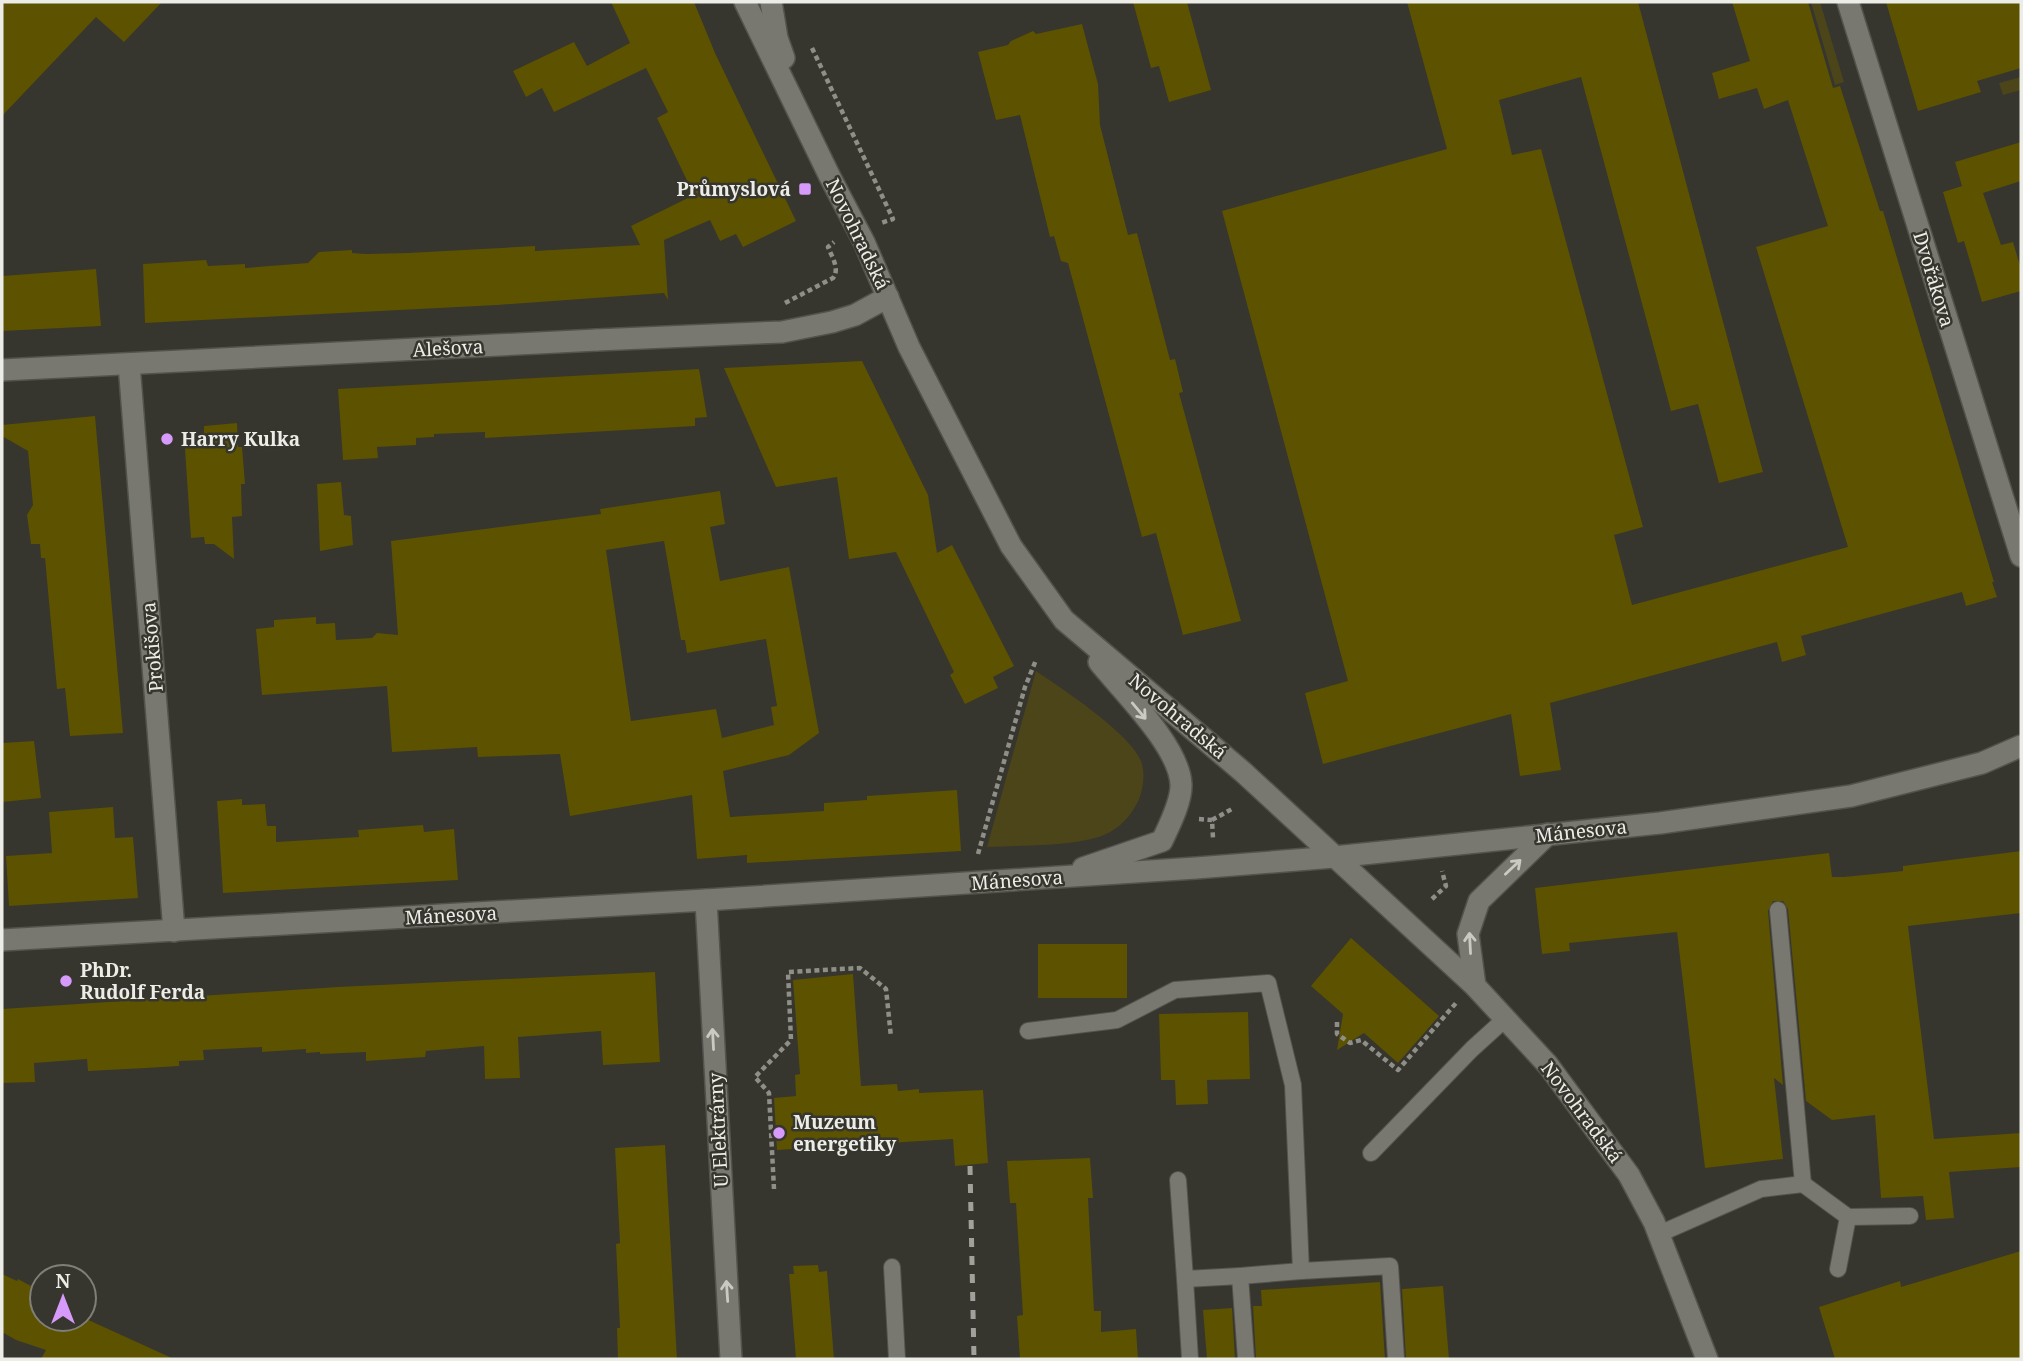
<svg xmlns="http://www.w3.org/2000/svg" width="2023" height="1361" font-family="'Noto Serif',serif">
<rect width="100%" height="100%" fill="#36352e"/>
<g fill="#4b4519">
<path d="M 1811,2 L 1820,2 L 1844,82 L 1835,85 Z"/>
<path d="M 2021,77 L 2021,90 L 2003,95 L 1999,83 Z"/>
<path d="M 1036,671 C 1061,688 1130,733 1141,761 C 1146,774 1143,795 1135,807 C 1127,821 1114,832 1099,837 C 1063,847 1023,845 987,847 Z"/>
</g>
<g fill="#5c5200" fill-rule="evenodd">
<path d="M 2,2 L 162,2 L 124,42 L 96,17 L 2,116 Z"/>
<path d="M 611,2 L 694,2 L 715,53 L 796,221 L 743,247 L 736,234 L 720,241 L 710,220 L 664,240 L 668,300 L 664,293 L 497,305 L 145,323 L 143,264 L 206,260 L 208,266 L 245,264 L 245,268 L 308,263 L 319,252 L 352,250 L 352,253 L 366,254 L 408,253 L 535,246 L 535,251 L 640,245 L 631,226 L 694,195 L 657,118 L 668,112 L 646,68 L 554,112 L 542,88 L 526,97 L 513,71 L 574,42 L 587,66 L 630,43 Z"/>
<path d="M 1133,2 L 1187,2 L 1211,90 L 1169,102 L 1159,66 L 1151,68 Z"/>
<path d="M 1407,2 L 1638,2 L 1763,472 L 1719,483 L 1698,404 L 1671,411 L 1581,77 L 1499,100 L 1512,155 L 1541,149 L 1643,527 L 1614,535 L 1632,605 L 1848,547 L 1756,247 L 1828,226 L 1788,100 L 1764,109 L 1757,88 L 1719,99 L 1712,73 L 1750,61 L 1732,2 L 1808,2 L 1833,88 L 1840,86 L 1880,211 L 1883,211 L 1994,582 L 1992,582 L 1997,597 L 1966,606 L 1962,592 L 1801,636 L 1806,655 L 1782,662 L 1777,642 L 1550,703 L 1561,770 L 1520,776 L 1511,714 L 1323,764 L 1305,693 L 1348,681 L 1222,211 L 1447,149 Z"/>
<path d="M 1886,2 L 2021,2 L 2021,68 L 1977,81 L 1981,92 L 1918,111 Z"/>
<path d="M 1082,24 L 1098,84 L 1100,125 L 1128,235 L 1137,233 L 1170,360 L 1175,359 L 1183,392 L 1179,393 L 1241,621 L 1183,635 L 1156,533 L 1142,537 L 1068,263 L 1061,261 L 1054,236 L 1050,237 L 1020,115 L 996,120 L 978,52 L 1008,45 L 1011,41 L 1033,31 L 1036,34 Z"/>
<path d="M 2021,142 L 2021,181 L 1983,193 L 2001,245 L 2013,242 L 2021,269 L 2021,291 L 1982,302 L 1964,241 L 1958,243 L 1943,192 L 1962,186 L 1955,162 Z"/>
<path d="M 96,269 L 101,326 L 2,331 L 2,276 Z"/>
<path d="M 862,361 L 928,495 L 937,553 L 952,545 L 1014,666 L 993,677 L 998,688 L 965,704 L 950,675 L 954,672 L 896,552 L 849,559 L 837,477 L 776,487 L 724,368 Z"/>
<path d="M 699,369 L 707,417 L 695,418 L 695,426 L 485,438 L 485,432 L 434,434 L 434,437 L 416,438 L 416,445 L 377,447 L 378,458 L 343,460 L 338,389 Z"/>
<path d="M 95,416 L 123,733 L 70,736 L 65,688 L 57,689 L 45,558 L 41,558 L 40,544 L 31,544 L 27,515 L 33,505 L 28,451 L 2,436 L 2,425 Z"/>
<path d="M 237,423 L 238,447 L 242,447 L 245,484 L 241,484 L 242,516 L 232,517 L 234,559 L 214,544 L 205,544 L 204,537 L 191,538 L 184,435 L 204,434 L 204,426 Z"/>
<path d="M 341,482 L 344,515 L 351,516 L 353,545 L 320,551 L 317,484 Z"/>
<path d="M 720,491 L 725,524 L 710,527 L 720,581 L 789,567 L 819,733 L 789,755 L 723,771 L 730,817 L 824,811 L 824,803 L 867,800 L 867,796 L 957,790 L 961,851 L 747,863 L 747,855 L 697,859 L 692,795 L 570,816 L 560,754 L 478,757 L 477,747 L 392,752 L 387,686 L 262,695 L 256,629 L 274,627 L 274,620 L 316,617 L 316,624 L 335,623 L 336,640 L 372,638 L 377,633 L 398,635 L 391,541 L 601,514 L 600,509 ZM 664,541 L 681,640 L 685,640 L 687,653 L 766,639 L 777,706 L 771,707 L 774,725 L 722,738 L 716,709 L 631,721 L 606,550 Z"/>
<path d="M 34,741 L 41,798 L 2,802 L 2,743 Z"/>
<path d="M 242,799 L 242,805 L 265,804 L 267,826 L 276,826 L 276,842 L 359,837 L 358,830 L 423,825 L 424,832 L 454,829 L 458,880 L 223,893 L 217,801 Z"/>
<path d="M 113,807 L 115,838 L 133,837 L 138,898 L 9,906 L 6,856 L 52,853 L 49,812 Z"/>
<path d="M 2021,851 L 2021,913 L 1908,926 L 1934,1139 L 2021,1133 L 2021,1167 L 1949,1172 L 1954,1218 L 1926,1220 L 1923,1196 L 1881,1198 L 1875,1115 L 1832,1120 L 1806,1101 L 1788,909 L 1783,901 L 1773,901 L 1768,911 L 1783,1085 L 1774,1078 L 1783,1159 L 1705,1168 L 1677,932 L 1569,943 L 1570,951 L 1542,954 L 1535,888 L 1829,853 L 1832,877 L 1844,877 L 1903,871 L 1903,866 Z"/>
<path d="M 1351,938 L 1439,1016 L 1398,1063 L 1364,1033 L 1337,1050 L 1343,1014 L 1311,986 Z"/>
<rect x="1038" y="944" width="89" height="54"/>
<path d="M 655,972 L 660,1062 L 603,1065 L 601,1031 L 518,1037 L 520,1078 L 485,1079 L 484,1046 L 426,1051 L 425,1057 L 366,1061 L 366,1052 L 320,1054 L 320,1052 L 306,1053 L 306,1049 L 262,1052 L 262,1047 L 203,1050 L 204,1060 L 179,1061 L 179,1066 L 146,1068 L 88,1071 L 87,1059 L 34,1063 L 35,1082 L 2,1083 L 2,1009 L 338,987 Z"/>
<path d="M 853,974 L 861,1086 L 897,1084 L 898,1091 L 919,1089 L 919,1093 L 983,1090 L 988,1163 L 955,1166 L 953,1139 L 777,1150 L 774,1098 L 796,1096 L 795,1075 L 800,1074 L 793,980 Z"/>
<path d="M 1248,1012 L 1250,1079 L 1207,1080 L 1208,1104 L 1176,1105 L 1175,1080 L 1161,1080 L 1159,1014 Z"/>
<path d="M 665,1145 L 677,1359 L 618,1359 L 617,1328 L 620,1328 L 616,1244 L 620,1243 L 615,1148 Z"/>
<path d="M 1090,1158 L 1093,1198 L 1088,1198 L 1094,1311 L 1101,1311 L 1101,1332 L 1136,1329 L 1138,1359 L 1020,1359 L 1017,1316 L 1023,1315 L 1016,1203 L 1010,1203 L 1007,1161 Z"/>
<path d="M 2021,1251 L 2021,1359 L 1835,1359 L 1819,1307 L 1900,1281 L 1901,1287 Z"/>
<path d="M 818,1265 L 819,1272 L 827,1271 L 834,1359 L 796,1359 L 789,1274 L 794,1274 L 793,1266 Z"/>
<path d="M 2,1274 L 17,1281 L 18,1279 L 42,1292 L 42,1319 L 84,1318 L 174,1359 L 41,1359 L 46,1350 L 16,1340 L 2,1332 Z"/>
<path d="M 1380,1282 L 1385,1359 L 1256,1359 L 1253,1306 L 1262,1306 L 1261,1290 Z"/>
<path d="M 1443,1286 L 1449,1359 L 1406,1359 L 1402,1289 Z"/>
<path d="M 1232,1308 L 1235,1359 L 1207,1359 L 1203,1310 Z"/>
</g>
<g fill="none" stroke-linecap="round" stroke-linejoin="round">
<g stroke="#53534d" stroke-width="18">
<g id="lane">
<path d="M 1778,910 L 1803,1184"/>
<path d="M 1028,1031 L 1117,1020 L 1175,990 L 1268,983 L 1293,1085 L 1301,1271 L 1240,1276"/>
<path d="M 1371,1153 L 1472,1049 L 1505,1019"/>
<path d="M 1178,1180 L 1185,1279 L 1240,1276 L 1246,1359"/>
<path d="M 1659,1234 L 1761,1189 L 1803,1184 L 1848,1217 L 1910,1216"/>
<path d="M 892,1267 L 897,1359"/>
<path d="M 1838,1269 L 1848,1217"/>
<path d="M 1301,1271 L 1390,1266 L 1396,1359"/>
<path d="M 1185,1279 L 1190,1359"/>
</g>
</g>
<g stroke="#53534d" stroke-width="24">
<g id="street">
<path d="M 1848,2 L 2021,556"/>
<path d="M 129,364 L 174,931"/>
<path d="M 2,370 L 597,340"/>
<path d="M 706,900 L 731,1359"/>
</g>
</g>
<g stroke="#53534d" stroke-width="24">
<g id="secondary">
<path d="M 745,2 L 830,177 L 864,242 L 909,347 L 1011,546 L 1064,620 L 1243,772 L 1475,986 L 1548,1065 L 1629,1175 L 1654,1222 L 1707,1359"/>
<path d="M 771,2 L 777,38 L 784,58"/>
<path d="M 597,340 L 782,332 L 832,322 L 855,315 L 888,297"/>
<path d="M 1083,868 L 1162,841 C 1169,826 1182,801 1181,784 C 1179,746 1123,692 1099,662"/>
<path d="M 2,940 L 706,900 L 1196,868 L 1334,857 L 1660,823 L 1851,796 L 1982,763 L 2021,746"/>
<path d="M 1475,986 L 1468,934 L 1479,901 L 1548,834"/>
</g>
</g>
<g stroke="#8f8f89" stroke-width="4.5" stroke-dasharray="5 3.5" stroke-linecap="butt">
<path d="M 812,48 L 893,219 L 881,223"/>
<path d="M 785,303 L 833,278 C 840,269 832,257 828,247 L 834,242"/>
<path d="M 1199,819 L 1212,820 L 1213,838"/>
<path d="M 1212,820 L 1232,809"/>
<path d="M 978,854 L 1025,687 L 1036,660"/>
<path d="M 1432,899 L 1446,886 L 1442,871"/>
<path d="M 1337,1022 L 1337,1034 L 1350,1043 L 1361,1040 L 1398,1070 L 1456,1003"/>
<path d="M 774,1189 L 769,1093 L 755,1077 L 791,1040 L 788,972 L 860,968 L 886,989 L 891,1037"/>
</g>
<use href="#lane" stroke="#797870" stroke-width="16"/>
<use href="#street" stroke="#797870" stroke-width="21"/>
<use href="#secondary" stroke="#797870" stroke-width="21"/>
<path stroke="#a1a09b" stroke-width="5" stroke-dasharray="9 9" stroke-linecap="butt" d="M 970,1166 L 974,1359"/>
</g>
<defs><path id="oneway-shaft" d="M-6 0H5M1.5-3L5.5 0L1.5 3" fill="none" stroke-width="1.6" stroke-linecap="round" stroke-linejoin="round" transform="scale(1.75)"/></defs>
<g stroke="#cacac4">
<use href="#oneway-shaft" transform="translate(1139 711) rotate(50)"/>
<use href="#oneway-shaft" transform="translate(1513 867) rotate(-43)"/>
<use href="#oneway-shaft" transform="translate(1470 943) rotate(-93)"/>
<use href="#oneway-shaft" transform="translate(713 1039) rotate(-93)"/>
<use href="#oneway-shaft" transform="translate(727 1291) rotate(-94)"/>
</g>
<g fill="#d69bfa" stroke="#36352e" stroke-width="2.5">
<rect x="798" y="182" width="14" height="14" rx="3.5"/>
<circle cx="167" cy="439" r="7"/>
<circle cx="66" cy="981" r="7"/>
<circle cx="779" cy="1133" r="7"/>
</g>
<g text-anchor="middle" stroke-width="5" stroke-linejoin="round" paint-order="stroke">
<g font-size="19" font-weight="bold" fill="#edede8" stroke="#36352e" text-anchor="start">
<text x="791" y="196" text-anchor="end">Průmyslová</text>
<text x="181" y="446">Harry Kulka</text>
<text x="80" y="977">PhDr.<tspan x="80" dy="22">Rudolf Ferda</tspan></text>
<text x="793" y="1129">Muzeum<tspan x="793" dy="22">energetiky</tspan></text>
</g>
<g font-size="19" fill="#edede8" stroke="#36352e">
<text transform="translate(858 234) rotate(64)" y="7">Novohradská</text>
<text transform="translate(1934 279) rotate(73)" y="7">Dvořákova</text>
<text transform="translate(448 348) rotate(-3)" y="7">Alešova</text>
<text transform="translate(152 647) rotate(-95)" y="7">Prokišova</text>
<text transform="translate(1178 716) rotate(40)" y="7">Novohradská</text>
<text transform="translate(1581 831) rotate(-6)" y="7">Mánesova</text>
<text transform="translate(1017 880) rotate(-4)" y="7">Mánesova</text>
<text transform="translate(451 915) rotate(-3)" y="7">Mánesova</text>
<text transform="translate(1582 1112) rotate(53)" y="7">Novohradská</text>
<text transform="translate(718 1130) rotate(-93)" y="7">U Elektrárny</text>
</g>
</g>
<rect width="2023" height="1361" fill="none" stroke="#edede8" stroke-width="7"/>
<g transform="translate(63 1298)"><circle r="33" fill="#36352e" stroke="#7f7f78" stroke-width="2"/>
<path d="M0-5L12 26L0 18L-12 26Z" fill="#d69bfa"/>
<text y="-10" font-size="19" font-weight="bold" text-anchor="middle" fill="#edede8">N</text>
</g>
</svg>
